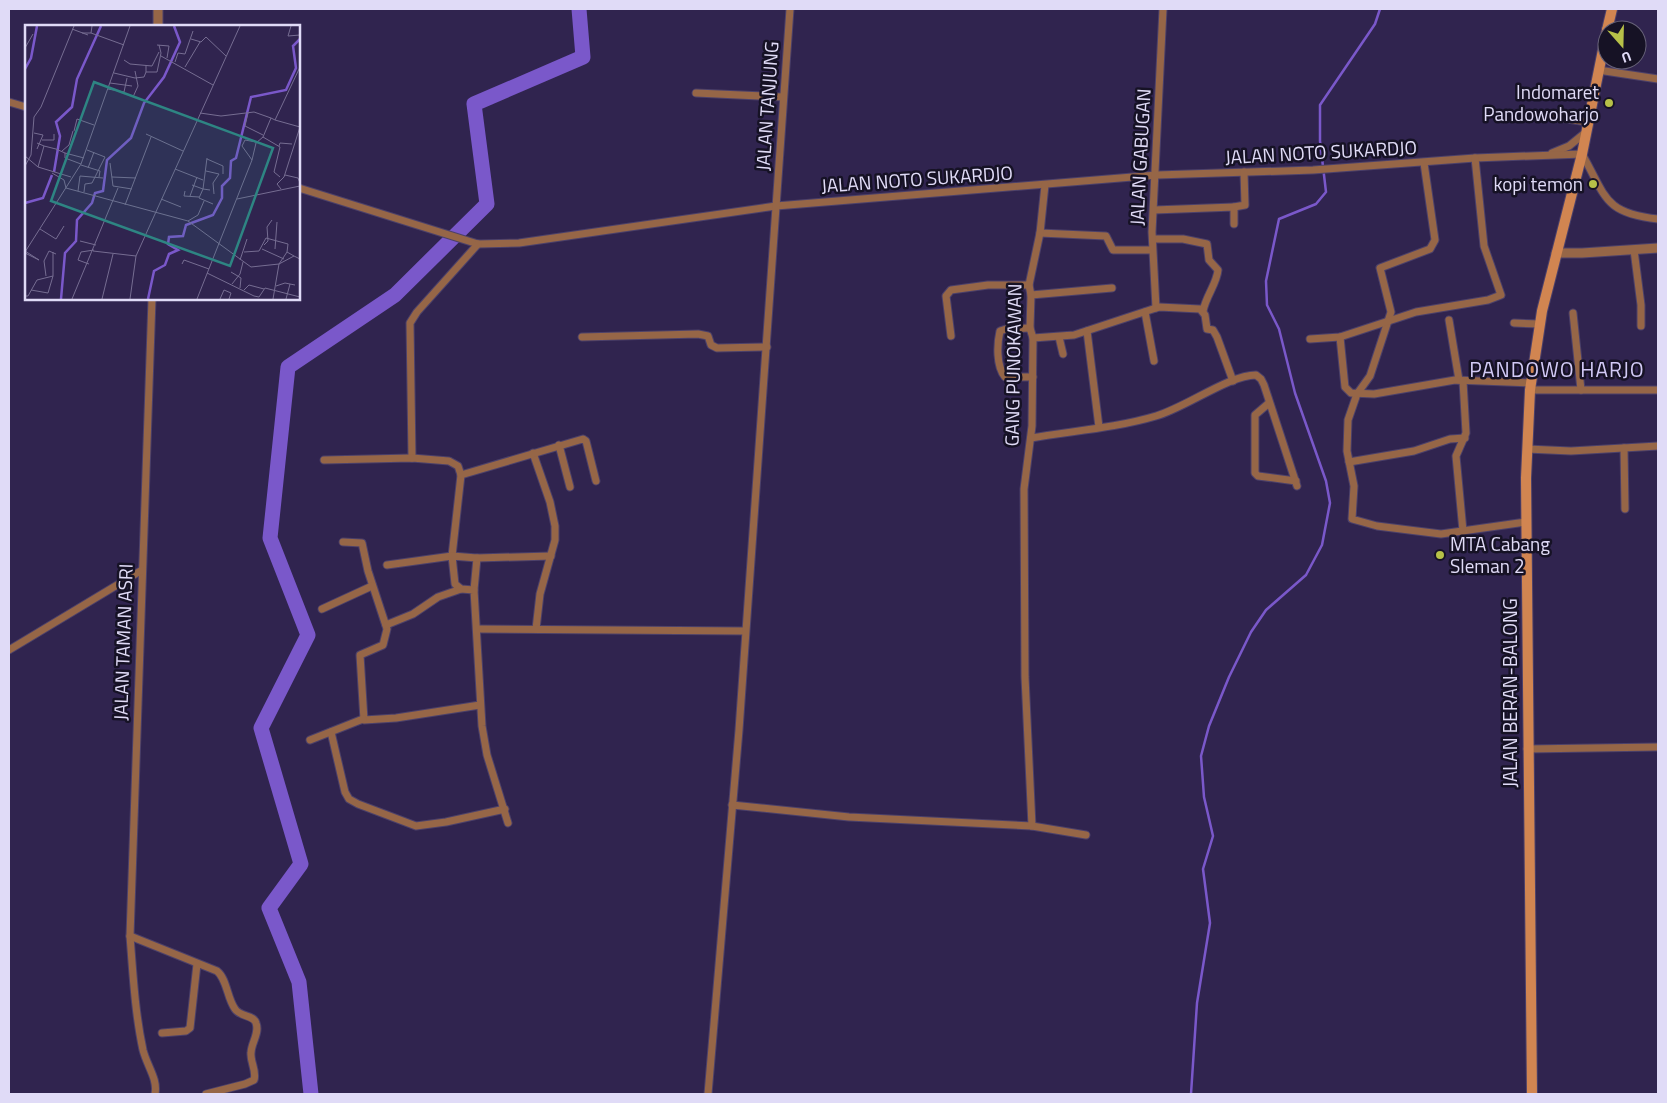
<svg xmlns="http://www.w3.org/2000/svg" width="1667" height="1103" font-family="'Titillium Web',sans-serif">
<rect width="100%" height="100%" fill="#30244f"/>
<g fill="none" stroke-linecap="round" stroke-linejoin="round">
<path stroke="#7a58ca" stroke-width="2.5" d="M 1191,1094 L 1197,1003 L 1210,923 L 1203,869 L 1213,836 L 1204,797 L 1201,756 L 1209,726 L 1229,677 L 1251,632 L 1266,610 L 1306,575 L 1322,545 L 1330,503 L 1326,481 L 1295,393 L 1279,329 L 1267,305 L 1266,281 L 1279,219 L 1316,204 L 1326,192 L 1320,141 L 1320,105 L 1375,24 L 1380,9"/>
<path stroke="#7a58ca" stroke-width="15" d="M 311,1094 L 299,982 L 269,908 L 301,864 L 261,728 L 308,635 L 270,538 L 288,367 L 395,295 L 487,204 L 474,104 L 583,57 L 579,9"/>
<g stroke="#4c416a" stroke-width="9">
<g id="minor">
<path d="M 1598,70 L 1658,79"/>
<path d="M 696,93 L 783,97"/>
<path d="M 9,102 L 26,107"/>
<path d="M 1539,115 L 1588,122"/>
<path d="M 1552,153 L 1569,146 L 1585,133"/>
<path d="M 1424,163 L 1435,240 L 1430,249 L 1380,268 L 1391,312 L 1370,376 L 1357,394 L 1348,420 L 1347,451 L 1354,486 L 1352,519 L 1377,526 L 1441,534 L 1526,522"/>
<path d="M 299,188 L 478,244 L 519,243 L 776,206 L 1157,175 L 1313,170 L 1475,158 L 1582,154 C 1606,196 1603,213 1658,219"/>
<path d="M 1234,207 L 1245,205 L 1244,172"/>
<path d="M 1154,210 L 1234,207 L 1234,224"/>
<path d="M 1040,233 L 1106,236 L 1113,250 L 1152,250"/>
<path d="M 1153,239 L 1183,239 L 1207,244 L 1209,260 L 1218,270 C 1217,283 1206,296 1203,311"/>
<path d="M 1634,250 L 1641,305 L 1641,326"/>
<path d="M 1031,295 L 1112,288"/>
<path d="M 152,299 L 130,936 C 133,974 135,1013 143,1050 C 147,1066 158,1079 155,1094"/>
<path d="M 1156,308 L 1152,232 L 1163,9"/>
<path d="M 1145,312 L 1154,361"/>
<path d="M 1573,313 L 1581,390"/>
<path d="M 1449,320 L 1459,380"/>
<path d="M 1514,323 L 1540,324"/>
<path d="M 1030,328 L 1006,329 L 1000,331 C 997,344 996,366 1005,377 L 1033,377"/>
<path d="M 1087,331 L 1099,427"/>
<path d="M 951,336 L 946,296 L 951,290 L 988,285 L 1029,285"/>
<path d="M 582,337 L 698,334 L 708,336 L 711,345 L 717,348 L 767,347"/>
<path d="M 1059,337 L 1063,354"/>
<path d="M 1340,337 L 1345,387 L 1351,393 L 1374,394 L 1455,380 L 1531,383"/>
<path d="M 1033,338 L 1074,335 L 1159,307 L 1200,309 L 1205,315 L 1207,329 L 1213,330 L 1217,337 L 1233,381"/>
<path d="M 1310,339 L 1340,337 L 1416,312 L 1488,300 L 1501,295 L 1484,246 L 1475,158"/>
<path d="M 1530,390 L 1658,390"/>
<path d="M 1269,403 L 1255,415 L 1255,473 L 1258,476 L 1296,481"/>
<path d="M 1031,438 C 1072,431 1116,428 1156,416 C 1185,408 1229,375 1256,375 L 1261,379 L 1264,385 L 1297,486"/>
<path d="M 559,445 L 570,487"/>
<path d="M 1624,448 L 1625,509"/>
<path d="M 1527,449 L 1571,451 L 1658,446"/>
<path d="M 533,453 L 550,502 L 555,526 L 555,540 L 540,594 L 536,629"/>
<path d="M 412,458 L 410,323 L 417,312 L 478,244"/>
<path d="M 324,460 L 412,458 L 449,461 L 458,466 L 461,475 L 452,556 L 387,565"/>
<path d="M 1349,462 L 1414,451 L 1450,439 L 1465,438"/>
<path d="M 461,475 L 583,439 L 586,441 L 596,481"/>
<path d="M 1463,531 L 1456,456 L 1466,433 L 1463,381"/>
<path d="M 343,542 L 362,543 L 368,571 L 387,629 L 383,645 L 360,655 L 364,720 L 396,718 L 480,705"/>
<path d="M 474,590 L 477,558"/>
<path d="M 322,609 L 372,586"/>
<path d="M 386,625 L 413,614 L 438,597 L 461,589"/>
<path d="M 477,629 L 745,631"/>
<path d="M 9,650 L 142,570"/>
<path d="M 331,732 L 345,792 L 349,799 L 358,804 L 416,826 L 446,822 L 505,809"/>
<path d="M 310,740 L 363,719"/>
<path d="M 1527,749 L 1658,747"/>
<path d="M 732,805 L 849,817 L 1032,826 L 1086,835"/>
<path d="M 508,823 L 487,755 L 482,726 L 474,590 L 461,589 L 455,584 L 452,556 L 477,558 L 551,556"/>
<path d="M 1032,826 L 1025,677 L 1024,489 L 1032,426 L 1033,338 L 1030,328 L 1031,295 L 1029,285 L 1040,233 L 1045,185"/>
<path d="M 130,936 L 217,971 C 227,979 227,998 235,1009 C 240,1017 254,1015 256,1023 C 260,1033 251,1043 251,1053 C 250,1062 257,1071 254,1080 L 245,1084 L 206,1094"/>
<path d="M 162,1033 L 186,1031 L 190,1028 L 197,964"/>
<path d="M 708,1094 L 739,730 L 790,9"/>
</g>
</g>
<g stroke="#4c416a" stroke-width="11">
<g id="tertiary">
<path d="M 158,26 L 158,9"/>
<path d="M 1556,253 L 1582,253 L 1658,248"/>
</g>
</g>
<g stroke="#4c416a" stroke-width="12">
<g id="secondary">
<path d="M 1607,30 L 1612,9"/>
<path d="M 1532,1094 L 1526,478 L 1530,390 L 1542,311 L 1582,154 L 1607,30"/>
</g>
</g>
<use href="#minor" stroke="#966647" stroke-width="7"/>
<use href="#tertiary" stroke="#966647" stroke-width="9"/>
<use href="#secondary" stroke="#d18551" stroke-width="10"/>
</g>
<g fill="#b7c148" stroke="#161225" stroke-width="2">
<circle cx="1609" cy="103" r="5"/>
<circle cx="1593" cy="184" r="5"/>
<circle cx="1440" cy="555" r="5"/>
</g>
<g text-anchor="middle" stroke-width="5" stroke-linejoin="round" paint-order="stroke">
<g font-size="19" fill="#e0dbf7" stroke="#161225" text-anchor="end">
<text x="1599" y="99">Indomaret<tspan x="1599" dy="22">Pandowoharjo</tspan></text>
<text x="1583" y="191">kopi temon</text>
<text x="1450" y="551" text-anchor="start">MTA Cabang<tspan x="1450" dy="22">Sleman 2</tspan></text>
</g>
<g font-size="19" fill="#e0dbf7" stroke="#161225">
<text transform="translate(767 106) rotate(-86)" y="7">JALAN TANJUNG</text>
<text transform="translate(1321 152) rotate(-3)" y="7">JALAN NOTO SUKARDJO</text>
<text transform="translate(1140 157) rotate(-87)" y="7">JALAN GABUGAN</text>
<text transform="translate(917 179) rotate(-4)" y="7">JALAN NOTO SUKARDJO</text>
<text transform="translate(1013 365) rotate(-89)" y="7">GANG PUNOKAWAN</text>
<text transform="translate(123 642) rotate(-88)" y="7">JALAN TAMAN ASRI</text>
<text transform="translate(1510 693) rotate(-90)" y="7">JALAN BERAN-BALONG</text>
</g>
<g font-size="21" letter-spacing="1" fill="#d2caf6" stroke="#161225">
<text x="1557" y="377">PANDOWO HARJO</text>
</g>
</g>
<g transform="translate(25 25)">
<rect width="275" height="275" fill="#30244f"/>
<path fill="none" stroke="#7a58ca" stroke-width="2.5" d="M 0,44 L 6,33 L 12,1M 29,147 L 35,111 L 31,97 L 47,82 L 52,54 L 76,1M 0,178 L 18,173 L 27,150M 36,274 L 40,228 L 51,216 L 52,195 L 67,178 L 70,168 L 78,166 L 82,135 L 106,113 L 119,78 L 139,52 L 155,17 L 149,1M 123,274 L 129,246 L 140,240 L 144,229 L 153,225 L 143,219 L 144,212 L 158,211 L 161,200 L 188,190 L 197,173 L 197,161 L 205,153 L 206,136 L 211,133 L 226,72 L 261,65 L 271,43 L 268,21 L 275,14"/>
<path fill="none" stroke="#766d92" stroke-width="1" d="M 266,1 L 263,11 L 275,10M 47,4 L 63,10M 57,8 L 66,8 L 67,1M 66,8 L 99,20M 166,14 L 176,17 L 181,12 L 201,31M 132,20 L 144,21 L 142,33M 0,23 L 8,9M 136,31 L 188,60M 99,35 L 105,39 L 127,41 L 134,27M 150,37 L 153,28 L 160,29 L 168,6M 121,40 L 121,47 L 132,47 L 136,28 L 134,20M 160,42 L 175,17M 89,48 L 110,53 L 119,52 L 121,47M 85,58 L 107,61M 83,64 L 99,67 L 102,53M 108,72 L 113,61 L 110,46M 175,88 L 196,91 L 229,87 L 246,93M 223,88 L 220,101 L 238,110M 250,95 L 275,102M 49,106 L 52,94 L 69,100M 9,108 L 18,110 L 12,124M 121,109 L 158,126M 238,112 L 255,122 L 249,147 L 255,152M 17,115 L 29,115 L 29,109M 12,118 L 19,121 L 13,142M 19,121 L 31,124 L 40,128 L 40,133 L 56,139M 254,121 L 255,118 L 267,119M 37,126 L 44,120 L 48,106M 40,128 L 59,133M 0,131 L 13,142 L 46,152M 182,134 L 198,141 L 198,149M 227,135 L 217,121 L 220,115 L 231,117M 85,138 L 88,161 L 107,164M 56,140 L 75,146 L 74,152M 0,141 L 6,130 L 9,92 L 16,82 L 49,1M 63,143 L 69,127M 150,144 L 178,155M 181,146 L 194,149 L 188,158 L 189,169M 27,148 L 39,155 L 41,163 L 163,196 L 226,242 L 254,239 L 269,231 L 275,234M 260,150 L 273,153 L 275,158M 87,152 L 111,153M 167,160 L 178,164 L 182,133M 256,164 L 252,159 L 259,152 L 275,102M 185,165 L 178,164 L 174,173 L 188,179M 53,166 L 55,151 L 78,153M 160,166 L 159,171 L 174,172M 59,167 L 60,159 L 67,158 L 80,132 L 62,125M 165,171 L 172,152M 136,174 L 156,182M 212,174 L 275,161M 100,180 L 126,112M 163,196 L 173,190 L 179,176M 15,204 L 31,214 L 39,201M 55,216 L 71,220M 239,220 L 243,216 L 242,202 L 247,195M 237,224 L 259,234M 250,224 L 252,197M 68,226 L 111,231M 0,227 L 56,139 L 105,1M 219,227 L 234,226 L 241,213 L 263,219 L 262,227 L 269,231M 0,228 L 14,235 L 0,226M 215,235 L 222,214M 64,239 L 53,235 L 56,227 L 69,225M 157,239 L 159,235 L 184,244M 206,247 L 216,253 L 215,263M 182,248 L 229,271 L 234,272 L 240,263 L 275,272M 21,251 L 19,236 L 24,226 L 31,229M 207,259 L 215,249 L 218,237M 251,261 L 260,258 L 270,260M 6,265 L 23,268 L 28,251M 219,265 L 224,260 L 239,264M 0,271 L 3,271 L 12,255 L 28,251 L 28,227M 47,274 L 93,163M 77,274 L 88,229M 105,274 L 111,231 L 215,1M 172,274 L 227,135 L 231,118 L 238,112 L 246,93 L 250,95 L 275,42M 195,274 L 199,265 L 206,268 L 204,274M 248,274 L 254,239 L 262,227M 261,274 L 265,259"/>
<path fill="#2e8583" fill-opacity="0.15" stroke="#2e8583" stroke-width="2.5" d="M 69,57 L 248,123 L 205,241 L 26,176 Z"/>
<rect width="275" height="275" fill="none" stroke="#e0dbf7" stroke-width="2.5"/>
</g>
<rect width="1667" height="1103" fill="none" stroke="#e0dbf7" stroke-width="20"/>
<g transform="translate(1622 45) rotate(160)"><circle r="24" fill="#161225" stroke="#676279"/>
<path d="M0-4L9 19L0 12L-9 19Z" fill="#b7c148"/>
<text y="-8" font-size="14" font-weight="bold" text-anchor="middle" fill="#e0dbf7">U</text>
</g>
</svg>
